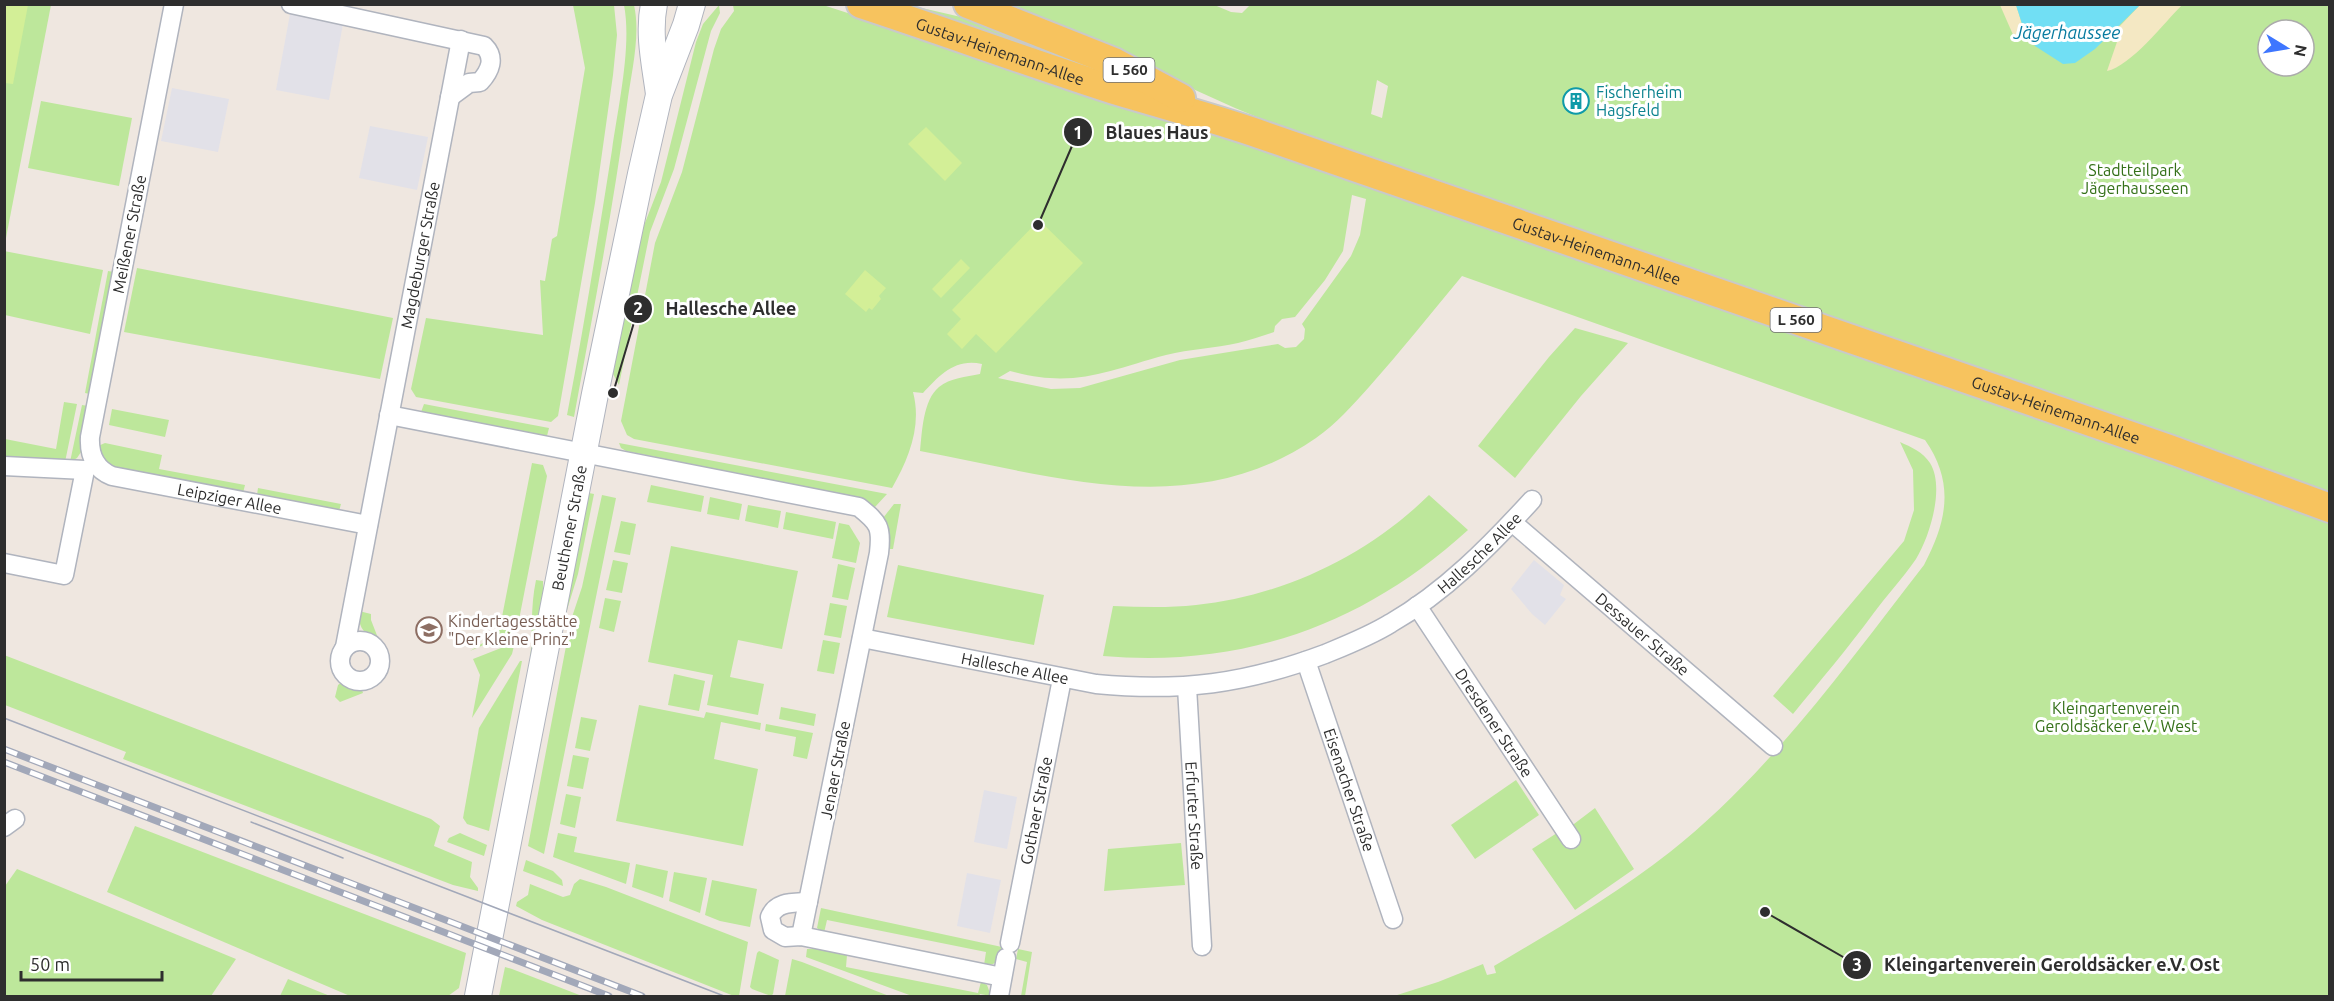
<svg xmlns="http://www.w3.org/2000/svg" width="2334" height="1001" font-family="Ubuntu,sans-serif">
<rect width="100%" height="100%" fill="#efe7e0"/>
<g fill="#e2e1e8">
<path d="M 290,14 L 343,24 L 329,100 L 276,90 Z"/>
<path d="M 172,88 L 229,99 L 218,152 L 161,141 Z"/>
<path d="M 370,126 L 428,137 L 417,190 L 359,178 Z"/>
<path d="M 1534,560 L 1564,585 L 1560,595 L 1566,599 L 1545,625 L 1532,614 L 1511,589 Z"/>
<path d="M 984,790 L 1017,797 L 1007,849 L 974,842 Z"/>
<path d="M 967,873 L 1001,880 L 990,933 L 957,926 Z"/>
</g>
<g fill="#bde79b" fill-rule="evenodd">
<path d="M 1212,4 L 1231,12 L 1242,13 L 1251,4 L 2329,5 L 2329,493 L 1643,251 L 1517,210 L 1293,132 L 1235,108 L 1007,5 ZM 2268,30 L 2304,30 L 2304,66 L 2268,66 ZM 1377,80 L 1388,86 L 1382,118 L 1371,114 Z"/>
<path d="M 4,5 L 51,5 L 5,243 L 4,243 Z"/>
<path d="M 573,5 L 614,5 L 617,35 L 613,75 L 595,203 L 558,416 L 551,422 L 416,397 L 411,389 L 426,318 L 543,335 L 540,280 L 545,281 L 552,239 L 557,236 L 585,68 Z"/>
<path d="M 624,5 L 634,5 C 641,36 631,73 627,105 C 613,209 593,313 574,417 L 567,415 C 584,327 598,238 612,150 C 618,107 632,46 624,5 Z"/>
<path d="M 719,5 L 720,13 L 711,31 L 674,169 L 650,232 L 619,385 L 613,374 L 641,233 L 661,182 L 696,42 L 703,24 Z"/>
<path d="M 733,5 L 823,5 L 1356,178 L 2329,518 L 2329,996 L 1394,996 L 1438,982 L 1483,964 L 1487,975 L 1496,973 L 1494,966 C 1555,930 1615,895 1670,852 C 1769,774 1847,664 1924,565 C 1947,521 1955,483 1925,440 L 1462,276 C 1431,313 1401,351 1369,387 C 1353,405 1336,424 1316,438 C 1194,523 1054,476 920,451 C 922,432 923,400 939,387 C 950,378 966,377 980,374 L 982,364 C 955,358 940,375 923,393 L 913,392 C 922,426 909,458 892,488 L 634,439 L 627,435 L 621,421 L 655,243 L 682,172 L 714,49 L 721,29 L 734,11 ZM 1352,195 L 1366,199 L 1360,235 L 1351,256 L 1302,324 L 1305,329 L 1304,339 L 1296,347 L 1285,348 L 1278,344 L 1180,360 L 1080,388 L 1051,389 L 998,378 L 1010,371 C 1074,389 1106,371 1166,355 C 1190,349 1215,348 1238,343 C 1250,340 1262,336 1274,332 L 1275,326 L 1282,319 L 1295,317 L 1325,280 L 1343,251 Z"/>
<path d="M 894,5 L 909,5 L 974,20 L 1138,85 Z"/>
<path d="M 41,101 L 132,118 L 119,186 L 28,168 Z"/>
<path d="M 4,251 L 103,270 L 90,334 L 5,315 Z"/>
<path d="M 137,268 L 393,318 L 380,379 L 124,332 Z"/>
<path d="M 108,271 L 114,272 L 90,394 L 85,393 Z"/>
<path d="M 1575,328 L 1628,343 L 1581,396 L 1515,478 L 1478,446 L 1549,357 Z"/>
<path d="M 64,402 L 77,404 L 65,462 L 5,459 L 5,439 L 56,449 Z"/>
<path d="M 424,404 L 549,428 L 547,436 L 421,412 Z"/>
<path d="M 82,405 L 88,406 L 82,436 L 81,452 L 77,458 L 70,462 Z"/>
<path d="M 112,409 L 169,420 L 165,437 L 109,425 Z"/>
<path d="M 1900,442 C 1911,447 1923,452 1930,463 C 1945,487 1930,536 1916,559 C 1903,578 1887,595 1873,614 C 1848,648 1820,681 1793,714 L 1773,696 L 1904,541 L 1914,510 L 1913,470 Z"/>
<path d="M 105,443 L 162,455 L 159,469 L 245,485 L 243,493 L 113,468 L 104,463 L 98,446 Z"/>
<path d="M 619,443 L 887,494 L 875,507 L 859,498 L 626,451 L 621,448 Z"/>
<path d="M 532,463 L 543,465 L 547,476 L 517,630 L 470,651 L 494,636 L 501,622 Z"/>
<path d="M 651,485 L 704,496 L 701,512 L 647,502 Z"/>
<path d="M 258,488 L 341,504 L 339,511 L 257,495 Z"/>
<path d="M 589,493 L 594,494 L 578,574 L 560,633 L 564,607 L 572,582 Z"/>
<path d="M 602,495 L 616,498 L 544,854 L 528,846 L 571,620 L 582,587 Z"/>
<path d="M 1429,495 L 1468,530 C 1364,625 1243,668 1103,656 L 1113,606 C 1141,607 1169,608 1196,605 C 1283,596 1367,556 1429,495 Z"/>
<path d="M 710,497 L 742,504 L 739,520 L 707,514 Z"/>
<path d="M 894,504 L 901,504 L 893,549 L 888,549 L 883,518 Z"/>
<path d="M 748,505 L 781,511 L 778,528 L 745,521 Z"/>
<path d="M 786,512 L 836,522 L 833,539 L 783,529 Z"/>
<path d="M 621,521 L 636,524 L 630,555 L 614,552 Z"/>
<path d="M 839,523 L 849,525 L 860,543 L 856,563 L 832,558 Z"/>
<path d="M 671,546 L 798,571 L 782,649 L 738,640 L 730,677 L 764,684 L 758,715 L 707,705 L 713,675 L 648,662 Z"/>
<path d="M 613,560 L 628,563 L 622,593 L 606,590 Z"/>
<path d="M 838,564 L 855,568 L 848,600 L 832,597 Z"/>
<path d="M 898,565 L 1044,595 L 1034,645 L 887,617 Z"/>
<path d="M 536,580 L 543,581 L 543,601 L 532,661 L 530,661 C 533,632 530,609 536,580 Z"/>
<path d="M 605,598 L 621,601 L 614,632 L 599,628 Z"/>
<path d="M 830,603 L 847,606 L 841,638 L 824,635 Z"/>
<path d="M 359,611 L 371,614 L 371,620 L 378,638 L 374,639 C 362,632 358,625 359,611 Z"/>
<path d="M 823,640 L 840,643 L 834,674 L 817,671 Z"/>
<path d="M 511,644 L 514,646 L 512,654 L 472,718 L 480,675 L 473,659 Z"/>
<path d="M 4,655 L 431,819 L 440,826 L 434,846 L 472,862 L 470,877 L 478,888 L 478,891 L 453,885 L 123,759 L 126,752 L 5,705 Z"/>
<path d="M 520,661 L 522,661 L 489,831 L 467,824 L 463,818 L 479,728 Z"/>
<path d="M 674,674 L 705,681 L 699,711 L 668,705 Z"/>
<path d="M 343,681 L 351,685 L 361,687 L 363,693 L 340,702 L 335,697 L 338,685 Z"/>
<path d="M 639,705 L 704,718 L 706,712 L 761,723 L 760,730 L 721,722 L 714,759 L 758,769 L 743,846 L 616,821 Z"/>
<path d="M 781,707 L 816,714 L 814,726 L 779,719 Z"/>
<path d="M 581,717 L 597,720 L 590,751 L 575,748 Z"/>
<path d="M 766,724 L 813,733 L 807,759 L 793,756 L 796,737 L 765,731 Z"/>
<path d="M 573,755 L 589,758 L 583,789 L 567,786 Z"/>
<path d="M 1516,780 L 1539,815 L 1475,859 L 1451,825 Z"/>
<path d="M 566,794 L 581,797 L 575,828 L 560,824 Z"/>
<path d="M 1595,808 L 1634,869 L 1575,910 L 1532,849 L 1557,833 L 1567,846 L 1570,827 Z"/>
<path d="M 135,826 L 466,953 L 459,988 L 448,996 L 350,996 L 107,892 Z"/>
<path d="M 460,833 L 487,845 L 484,856 L 447,842 L 449,838 Z"/>
<path d="M 558,833 L 577,837 L 574,852 L 630,863 L 626,884 L 553,857 Z"/>
<path d="M 1181,843 L 1185,885 L 1104,891 L 1108,849 Z"/>
<path d="M 526,860 L 553,871 L 562,880 L 563,886 L 523,871 Z"/>
<path d="M 636,864 L 668,871 L 663,898 L 632,887 Z"/>
<path d="M 17,869 L 236,959 L 211,996 L 5,996 L 5,886 Z"/>
<path d="M 674,872 L 707,878 L 700,913 L 669,901 Z"/>
<path d="M 580,879 L 606,887 L 748,942 L 739,996 L 734,996 L 542,920 L 516,906 L 517,902 L 528,895 L 530,884 L 563,897 L 570,895 L 574,884 Z"/>
<path d="M 712,880 L 757,889 L 750,927 L 720,921 L 705,915 Z"/>
<path d="M 821,908 L 1002,947 L 998,961 L 993,964 L 984,965 L 986,952 L 827,920 L 824,933 L 817,928 Z"/>
<path d="M 807,949 L 821,949 L 847,955 L 846,967 L 978,993 L 981,982 L 987,985 L 991,996 L 980,994 L 979,996 L 912,996 L 806,957 Z"/>
<path d="M 1018,949 L 1032,952 L 1025,996 L 1021,996 L 1027,962 L 1016,959 Z"/>
<path d="M 759,951 L 779,960 L 773,994 L 771,996 L 752,989 L 750,987 L 757,953 Z"/>
<path d="M 792,959 L 802,962 L 889,996 L 785,996 Z"/>
<path d="M 505,967 L 512,969 L 582,996 L 499,996 Z"/>
<path d="M 288,979 L 330,996 L 280,996 Z"/>
</g>
<g fill="#f4e8c3">
<path d="M 2000,5 L 2016,5 L 2023,27 L 2014,37 Z"/>
<path d="M 2140,5 L 2182,5 C 2164,23 2131,66 2107,71 L 2118,39 L 2118,28 Z"/>
</g>
<g fill="#d3ef97">
<path d="M 4,5 L 28,5 L 13,84 L 5,83 Z"/>
<path d="M 926,127 L 962,163 L 945,181 L 908,144 Z"/>
<path d="M 1039,220 L 1083,263 L 996,353 L 976,334 L 962,349 L 947,334 L 961,319 L 952,310 Z"/>
<path d="M 961,259 L 970,268 L 941,298 L 932,289 Z"/>
<path d="M 865,270 L 886,288 L 879,296 L 881,299 L 872,310 L 869,308 L 866,312 L 845,294 Z"/>
</g>
<path fill="#71dff4" d="M 2016,5 L 2016,4 L 2140,5 L 2095,49 L 2075,63 L 2063,64 L 2035,46 L 2023,27 Z"/>
<g fill="none" stroke-linecap="round" stroke-linejoin="round">
<g stroke="#b0b4be" stroke-width="21">
<g id="street">
<path id="s1" d="M 174,4 L 90,437 C 89,455 95,469 112,476 L 368,525"/>
<path d="M 291,4 L 484,46 C 496,58 490,71 480,82 L 469,83 L 450,97"/>
<path d="M 389,415 L 859,507 C 879,523 882,527 879,553 L 801,936"/>
<path d="M 4,466 L 85,470"/>
<path id="s2" d="M 1512,522 L 1773,746"/>
<path d="M 4,563 L 64,575 L 85,470"/>
<path id="s3" d="M 1417,606 L 1571,839"/>
<path id="s4" d="M 862,638 L 1096,684 C 1181,692 1245,684 1325,654 C 1347,645 1370,636 1391,623 C 1445,592 1490,546 1532,500"/>
<circle cx="360" cy="661" r="20"/>
<path id="s5" d="M 345,647 L 461,40"/>
<path id="s6" d="M 1306,661 L 1393,919"/>
<path id="s7" d="M 1187,687 L 1202,946"/>
<path d="M 4,827 L 15,819"/>
<path d="M 808,902 C 794,903 776,901 770,917 L 773,930 L 785,937 L 801,936 L 1002,977"/>
<path id="s8" d="M 1010,943 L 1062,679"/>
<path d="M 999,996 L 1006,958"/>
</g>
</g>
<g stroke="#b0b4be" stroke-width="28">
<g id="secondary">
<path d="M 654,4 C 648,34 655,64 659,94"/>
<path id="s9" d="M 478,996 L 595,394 L 641,174 L 659,95 L 686,25 L 692,4"/>
</g>
</g>
<g stroke="#c9c9c9" stroke-width="32">
<g id="primary">
<path id="s10" d="M 861,4 C 943,31 1025,61 1108,88 C 1159,104 1211,117 1262,135 L 2169,449 L 2330,508"/>
<path d="M 968,4 L 1114,62 L 1181,98"/>
</g>
</g>
<use href="#street" stroke="#fff" stroke-width="18"/>
<use href="#secondary" stroke="#fff" stroke-width="26"/>
<use href="#primary" stroke="#f7c35e" stroke-width="28"/>
<g stroke="#a2a8b9" stroke-width="1.5">
<path d="M 4,718 L 724,996"/>
<path d="M 251,822 L 343,858"/>
</g>
<g stroke="#a2a8b9" stroke-width="7">
<g id="rail">
<path d="M 4,749 L 642,996"/>
<path d="M 4,762 L 609,996"/>
</g>
</g>
<use href="#rail" stroke="#fff" stroke-width="4.5" stroke-dasharray="14" stroke-linecap="butt"/>
</g>
<defs>
<g id="building-ring" transform="scale(1.35)"><circle r="9.5" fill="#fff" stroke="#0f9aa8" stroke-width="1.5"/><path d="M-4-6H4V6H1V3H-1V6H-4ZM-2.5-4.3h1.7v1.8h-1.7ZM.8-4.3h1.7v1.8H.8ZM-2.5-1h1.7V.8h-1.7ZM.8-1h1.7V.8H.8Z" fill="#0f9aa8"/></g>
<g id="school-ring" transform="scale(1.35)"><circle r="9.5" fill="#fff" stroke="#8d6e63" stroke-width="1.5"/><path d="M0-5L7-2L0 1L-7-2ZM-4 1L0 2.5L4 1V4Q0 6-4 4Z" fill="#8d6e63"/></g>
</defs>
<g fill-rule="evenodd">
<use href="#building-ring" x="1576" y="101"/>
<use href="#school-ring" x="429" y="630"/>
</g>
<g text-anchor="middle" stroke-width="6" stroke-linejoin="round" paint-order="stroke">
<g fill="#fff" stroke="#6d6d6d" stroke-width="1.5">
<rect x="1103.5" y="58" width="51" height="24" rx="4.5"/>
<rect x="1770.5" y="308" width="51" height="24" rx="4.5"/>
</g>
<g font-size="15" font-weight="bold" fill="#2e2e2e">
<text x="1129" y="75">L 560</text>
<text x="1796" y="325">L 560</text>
</g>
<g font-size="16" fill="#2e2e2e" stroke="#fff">
<text dy="6" stroke="none"><textPath href="#s10" startOffset="147">Gustav-Heinemann-Allee</textPath></text>
<text transform="translate(129 234) rotate(-79)" y="6">Meißener Straße</text>
<text dy="6" stroke="none"><textPath href="#s10" startOffset="776">Gustav-Heinemann-Allee</textPath></text>
<text dy="6" stroke="none"><textPath href="#s5" startOffset="399">Magdeburger Straße</textPath></text>
<text dy="6" stroke="none"><textPath href="#s10" startOffset="1262">Gustav-Heinemann-Allee</textPath></text>
<text dy="6" stroke="none"><textPath href="#s1" startOffset="609">Leipziger Allee</textPath></text>
<text dy="6" stroke="none"><textPath href="#s9" startOffset="477">Beuthener Straße</textPath></text>
<text dy="6" stroke="none"><textPath href="#s4" startOffset="658">Hallesche Allee</textPath></text>
<text dy="6" stroke="none"><textPath href="#s2" startOffset="172">Dessauer Straße</textPath></text>
<text dy="6" stroke="none"><textPath href="#s4" startOffset="156">Hallesche Allee</textPath></text>
<text dy="6" stroke="none"><textPath href="#s3" startOffset="140">Dresdener Straße</textPath></text>
<text transform="translate(835 770) rotate(-79)" y="6">Jenaer Straße</text>
<text dy="6" stroke="none"><textPath href="#s6" startOffset="136">Eisenacher Straße</textPath></text>
<text dy="6" stroke="none"><textPath href="#s8" startOffset="135">Gothaer Straße</textPath></text>
<text dy="6" stroke="none"><textPath href="#s7" startOffset="129">Erfurter Straße</textPath></text>
</g>
<g font-size="16" fill="#0d838f" stroke="#fff" text-anchor="start">
<text x="1596" y="98">Fischerheim<tspan x="1596" dy="18">Hagsfeld</tspan></text>
</g>
<g font-size="16" fill="#347018" stroke="#fff">
<text x="2135" y="176">Stadtteilpark<tspan x="2135" dy="18">Jägerhausseen</tspan></text>
<text x="2116" y="714">Kleingartenverein<tspan x="2116" dy="18">Geroldsäcker e.V. West</tspan></text>
</g>
<g font-size="16" fill="#785e54" stroke="#fff" text-anchor="start">
<text x="448" y="627">Kindertagesstätte<tspan x="448" dy="18">"Der Kleine Prinz"</tspan></text>
</g>
<g font-size="18" font-style="italic" fill="#087ba0" stroke="#fff">
<text x="2067" y="39">Jägerhaussee</text>
</g>
</g>
<path fill="none" stroke="#2e2e2e" stroke-width="2" d="M1038 225L1078 132M613 393L638 309M1765 912L1857 965"/>
<g fill="#2e2e2e" stroke="#fff" stroke-width="2">
<circle cx="1038" cy="225" r="6"/>
<circle cx="613" cy="393" r="6"/>
<circle cx="1765" cy="912" r="6"/>
<circle cx="1078" cy="132" r="15"/>
<circle cx="638" cy="309" r="15"/>
<circle cx="1857" cy="965" r="15"/>
</g>
<g font-size="18" text-anchor="middle" font-weight="bold" fill="#fff">
<text x="1078" y="139">1</text>
<text x="638" y="315">2</text>
<text x="1857" y="971">3</text>
</g>
<g font-size="18" text-anchor="middle" font-weight="bold" fill="#2e2e2e" stroke="#fff" stroke-width="6" stroke-linejoin="round" paint-order="stroke">
<text x="1157" y="139">Blaues Haus</text>
<text x="731" y="315">Hallesche Allee</text>
<text x="2052" y="971">Kleingartenverein Geroldsäcker e.V. Ost</text>
</g>
<rect width="2334" height="1001" fill="none" stroke="#2e2e2e" stroke-width="12"/>
<g transform="translate(2286 48) rotate(101)"><circle r="28" fill="#ffffff" stroke="#ababab" stroke-width="1.5"/>
<path d="M0-4.5L10 22L0 15L-10 22Z" fill="#3e76ff"/>
<text y="-9" font-size="16" font-weight="bold" text-anchor="middle" fill="#2e2e2e">N</text>
</g>
<path d="M21 971v9h141v-9" fill="none" stroke="#2e2e2e" stroke-width="3"/>
<text x="30" y="971" font-size="18" fill="#2e2e2e" stroke="#ffffff" stroke-width="4.5" paint-order="stroke">50 m</text>
</svg>
